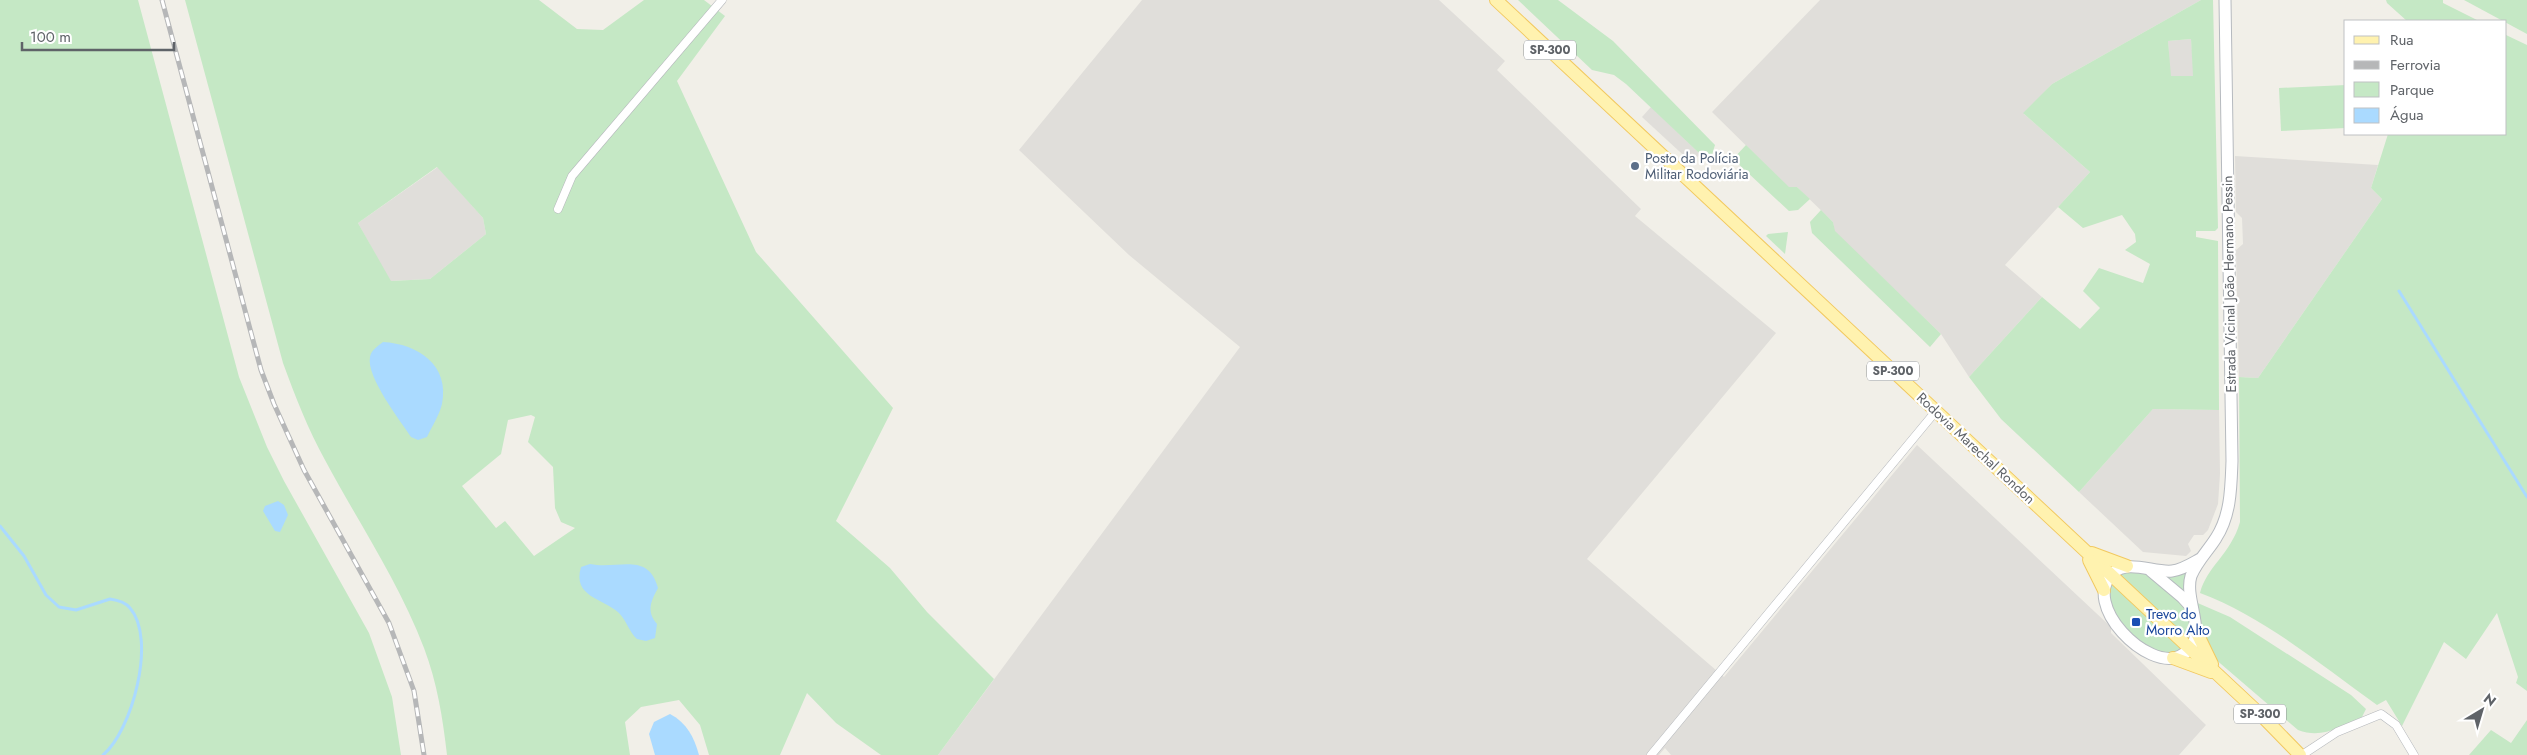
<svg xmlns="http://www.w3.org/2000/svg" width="2527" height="755" font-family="Jost,sans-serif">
<rect width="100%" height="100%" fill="#f1efe8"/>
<g fill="#e0deda">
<path d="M 1142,0 L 1439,0 L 1505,61 L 1497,70 L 1641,209 L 1635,216 L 1776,333 L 1587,559 L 1724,677 L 1917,445 L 2111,627 L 2111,633 L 2206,725 L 2179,755 L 1671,755 L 1665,748 L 1659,755 L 938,755 L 1240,347 L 1129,255 L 1019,150 Z"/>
<path d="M 1820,0 L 2201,0 L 2052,84 L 2024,114 L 2090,172 L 2005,265 L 2042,297 L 1969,377 L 1941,334 L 1834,231 L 1833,222 L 1797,187 L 1789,188 L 1712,112 Z"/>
<path d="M 2191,39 L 2194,76 L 2170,76 L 2168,41 Z"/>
<path d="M 1651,107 L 1700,154 L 1692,163 L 1642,117 Z"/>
<path d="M 2235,156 L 2378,165 L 2371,188 L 2382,199 L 2258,378 L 2239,377 L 2236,250 L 2243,244 L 2242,218 L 2236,212 Z"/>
<path d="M 438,167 L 483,218 L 486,234 L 430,279 L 390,281 L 358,223 Z"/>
<path d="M 2153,409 L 2219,410 L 2220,474 L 2218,504 L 2208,530 L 2203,535 L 2194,535 L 2188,544 L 2191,551 L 2186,556 L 2143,552 L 2079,492 Z"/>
</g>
<g fill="#c5e8c5" fill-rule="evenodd">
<path d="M 0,0 L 138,0 L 239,377 L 267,447 L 284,481 L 369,633 L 392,697 L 401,755 L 0,755 Z"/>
<path d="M 185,0 L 539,0 L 577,29 L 603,30 L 644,0 L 704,0 L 725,16 L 677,81 L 756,252 L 893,408 L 836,521 L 890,568 L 927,612 L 994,679 L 938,755 L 881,755 L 836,723 L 807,693 L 780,755 L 709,755 L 700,725 L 679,700 L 641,707 L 625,722 L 630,755 L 447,755 C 443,719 437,682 424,648 C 399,582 358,522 325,460 C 308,429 295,396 283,363 ZM 437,167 L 483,218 L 486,234 L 430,279 L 391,281 L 358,223 ZM 531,415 L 535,417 L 528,442 L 553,467 L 555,508 L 561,522 L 575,528 L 534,556 L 505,521 L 496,528 L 462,486 L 501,454 L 508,420 Z"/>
<path d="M 1518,0 L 1558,0 L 1613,41 L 1715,145 L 1711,158 L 1706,158 L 1700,154 L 1626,84 L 1614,75 L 1592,70 Z"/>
<path d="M 2201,0 L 2213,0 L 2218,228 L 2215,231 L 2196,231 L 2196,237 L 2218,241 L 2219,410 L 2153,409 L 2079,492 L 2001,419 L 1969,377 L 2042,297 L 2080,329 L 2100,308 L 2083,291 L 2099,268 L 2143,283 L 2150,264 L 2125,250 L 2136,242 L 2135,234 L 2122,215 L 2083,228 L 2058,207 L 2090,172 L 2023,113 L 2052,84 ZM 2191,39 L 2193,76 L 2171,76 L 2168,41 Z"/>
<path d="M 2386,0 L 2443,0 L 2443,3 L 2479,21 L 2407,21 L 2387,3 Z"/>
<path d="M 2464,0 L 2527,0 L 2527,34 Z"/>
<path d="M 2506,35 L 2527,45 L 2527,691 L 2516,683 L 2518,677 L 2497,613 L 2466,659 L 2444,642 L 2402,726 L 2386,700 L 2377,705 C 2321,665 2264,617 2200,593 C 2207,566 2231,554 2240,522 L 2239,377 L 2258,378 L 2382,199 L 2371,188 L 2388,134 L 2506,134 Z"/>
<path d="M 2346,85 L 2346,128 L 2281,131 L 2279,88 Z"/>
<path d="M 1746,145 L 1789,187 L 1797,187 L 1810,199 L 1798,210 L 1789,211 L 1733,159 Z"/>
<path d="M 1821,210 L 1833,222 L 1835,231 L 1941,334 L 1930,347 L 1812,233 L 1810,222 Z"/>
<path d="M 1788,232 L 1785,254 L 1766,236 L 1768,234 Z"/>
<path d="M 2192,568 L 2192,638 C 2188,642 2183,649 2178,652 C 2159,662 2115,627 2109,609 C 2108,602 2110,592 2110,585 L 2123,572 Z"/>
<path d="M 2193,601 L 2230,617 L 2351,695 L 2366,709 L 2362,717 C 2340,727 2322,739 2298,730 L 2214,658 L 2202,639 Z"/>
<path d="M 2527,720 L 2527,755 L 2469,755 L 2491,730 L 2511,743 Z"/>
</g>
<g fill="#aadaff">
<path d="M 383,342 C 418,344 450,365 442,404 C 439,416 432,426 427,437 L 418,440 L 411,437 C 400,420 366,377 370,357 C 371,350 378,346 383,342 Z"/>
<path d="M 278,501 L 284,505 L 288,515 L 280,532 L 275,531 L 263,511 L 265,506 Z"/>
<path d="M 590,564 C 618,570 648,551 658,588 C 651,601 646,611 657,624 L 655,638 L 646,641 L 637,639 C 629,632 627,621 619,613 C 603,598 572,597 581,567 Z"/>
<path d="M 670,714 C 687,723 694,737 699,755 L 655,755 L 649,734 L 654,722 Z"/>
</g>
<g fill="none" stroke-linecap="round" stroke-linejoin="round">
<g stroke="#aadaff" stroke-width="3">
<path d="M 2399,291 L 2527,497"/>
<path d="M 0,526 L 24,556 L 46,595 L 59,607 L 76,610 L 110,599 C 117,600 126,603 130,608 C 157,639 132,731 103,755"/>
</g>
<g stroke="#b5b8bc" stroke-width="9">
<g id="minor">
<path d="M 558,209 L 572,176 L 722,0"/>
<path d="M 1651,755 L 1936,411"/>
<path d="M 2302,755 L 2337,732 L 2381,714 L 2396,725 L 2414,755"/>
</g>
</g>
<g stroke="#b6babf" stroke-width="13">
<g id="secondary">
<path d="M 2200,559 C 2191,564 2182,570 2172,571 C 2154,573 2128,559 2113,573 C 2080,604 2148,672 2180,656 C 2213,640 2183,602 2191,576 C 2197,561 2208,551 2216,538 C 2231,515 2231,487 2232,461 L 2225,0"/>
<path d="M 2151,571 L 2182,597 L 2192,608"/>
</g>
</g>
<g stroke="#f2c960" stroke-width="14">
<g id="primary">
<path d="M 1496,0 L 2261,715 L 2300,755"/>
<path d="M 2092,553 L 2127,566"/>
<path d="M 2089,560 L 2104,590"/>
<path d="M 2197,633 L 2212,664"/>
<path d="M 2173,658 L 2211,672"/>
</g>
</g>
<use href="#minor" stroke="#fff" stroke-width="8"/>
<use href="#secondary" stroke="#fff" stroke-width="11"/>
<use href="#primary" stroke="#fff2af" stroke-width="12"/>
<g stroke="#b6b7b8" stroke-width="5">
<path id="rail" d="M 162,0 L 261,370 L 274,404 L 304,470 L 389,623 L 414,691 L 424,755"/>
</g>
<use href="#rail" stroke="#fff" stroke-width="3" stroke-dasharray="9" stroke-linecap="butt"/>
</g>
<circle fill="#5c6f8a" stroke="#fff" stroke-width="2" cx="1635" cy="166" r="5"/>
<rect fill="#1a4fb4" stroke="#fff" stroke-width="2" x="2131" y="617" width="10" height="10" rx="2.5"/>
<g text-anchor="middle" stroke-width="4.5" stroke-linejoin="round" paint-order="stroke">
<g fill="#fff" stroke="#8f9295" stroke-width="1">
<rect x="1524" y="40.5" width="52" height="19" rx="4"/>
<rect x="1867" y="361.5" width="52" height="19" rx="4"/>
<rect x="2234" y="704.5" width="52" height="19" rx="4"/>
</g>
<g font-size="12" font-weight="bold" fill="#5f6368">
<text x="1550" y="54">SP-300</text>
<text x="1893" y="375">SP-300</text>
<text x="2260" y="718">SP-300</text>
</g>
<g font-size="14" fill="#4e5e75" stroke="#fff" text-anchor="start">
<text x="1645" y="163">Posto da Polícia<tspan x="1645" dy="16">Militar Rodoviária</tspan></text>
</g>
<g font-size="14" fill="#5f6368" stroke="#fff">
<text transform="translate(2229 284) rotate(-91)" y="5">Estrada Vicinal João Hermano Pessin</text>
<text transform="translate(1976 448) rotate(43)" y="5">Rodovia Marechal Rondon</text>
</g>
<g font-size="14" fill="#164399" stroke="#fff" text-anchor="start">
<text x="2146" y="619">Trevo do<tspan x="2146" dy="16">Morro Alto</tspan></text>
</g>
</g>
<rect x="2344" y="20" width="162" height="115" fill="#ffffff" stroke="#bfc1c3"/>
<rect x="2354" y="36" width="25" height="8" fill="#fff2af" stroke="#bfc1c3"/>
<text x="2390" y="45" font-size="15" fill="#5f6368">Rua</text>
<rect x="2354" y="61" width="25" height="8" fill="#b6b7b8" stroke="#bfc1c3"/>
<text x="2390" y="70" font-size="15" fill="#5f6368">Ferrovia</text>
<rect x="2354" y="82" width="25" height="15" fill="#c5e8c5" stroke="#bfc1c3"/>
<text x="2390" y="95" font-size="15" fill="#5f6368">Parque</text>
<rect x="2354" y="108" width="25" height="15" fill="#aadaff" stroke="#bfc1c3"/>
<text x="2390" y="120" font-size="15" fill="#5f6368">Água</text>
<g transform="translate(2482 710) rotate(38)" stroke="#ffffff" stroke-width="4" paint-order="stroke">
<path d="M0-4L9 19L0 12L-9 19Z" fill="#5f6368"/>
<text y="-8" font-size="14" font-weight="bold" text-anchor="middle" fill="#5f6368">N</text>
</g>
<path d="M22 42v8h152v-8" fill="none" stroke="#5f6368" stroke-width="2.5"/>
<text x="30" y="42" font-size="15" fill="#5f6368" stroke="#ffffff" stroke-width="4" paint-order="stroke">100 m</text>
</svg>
